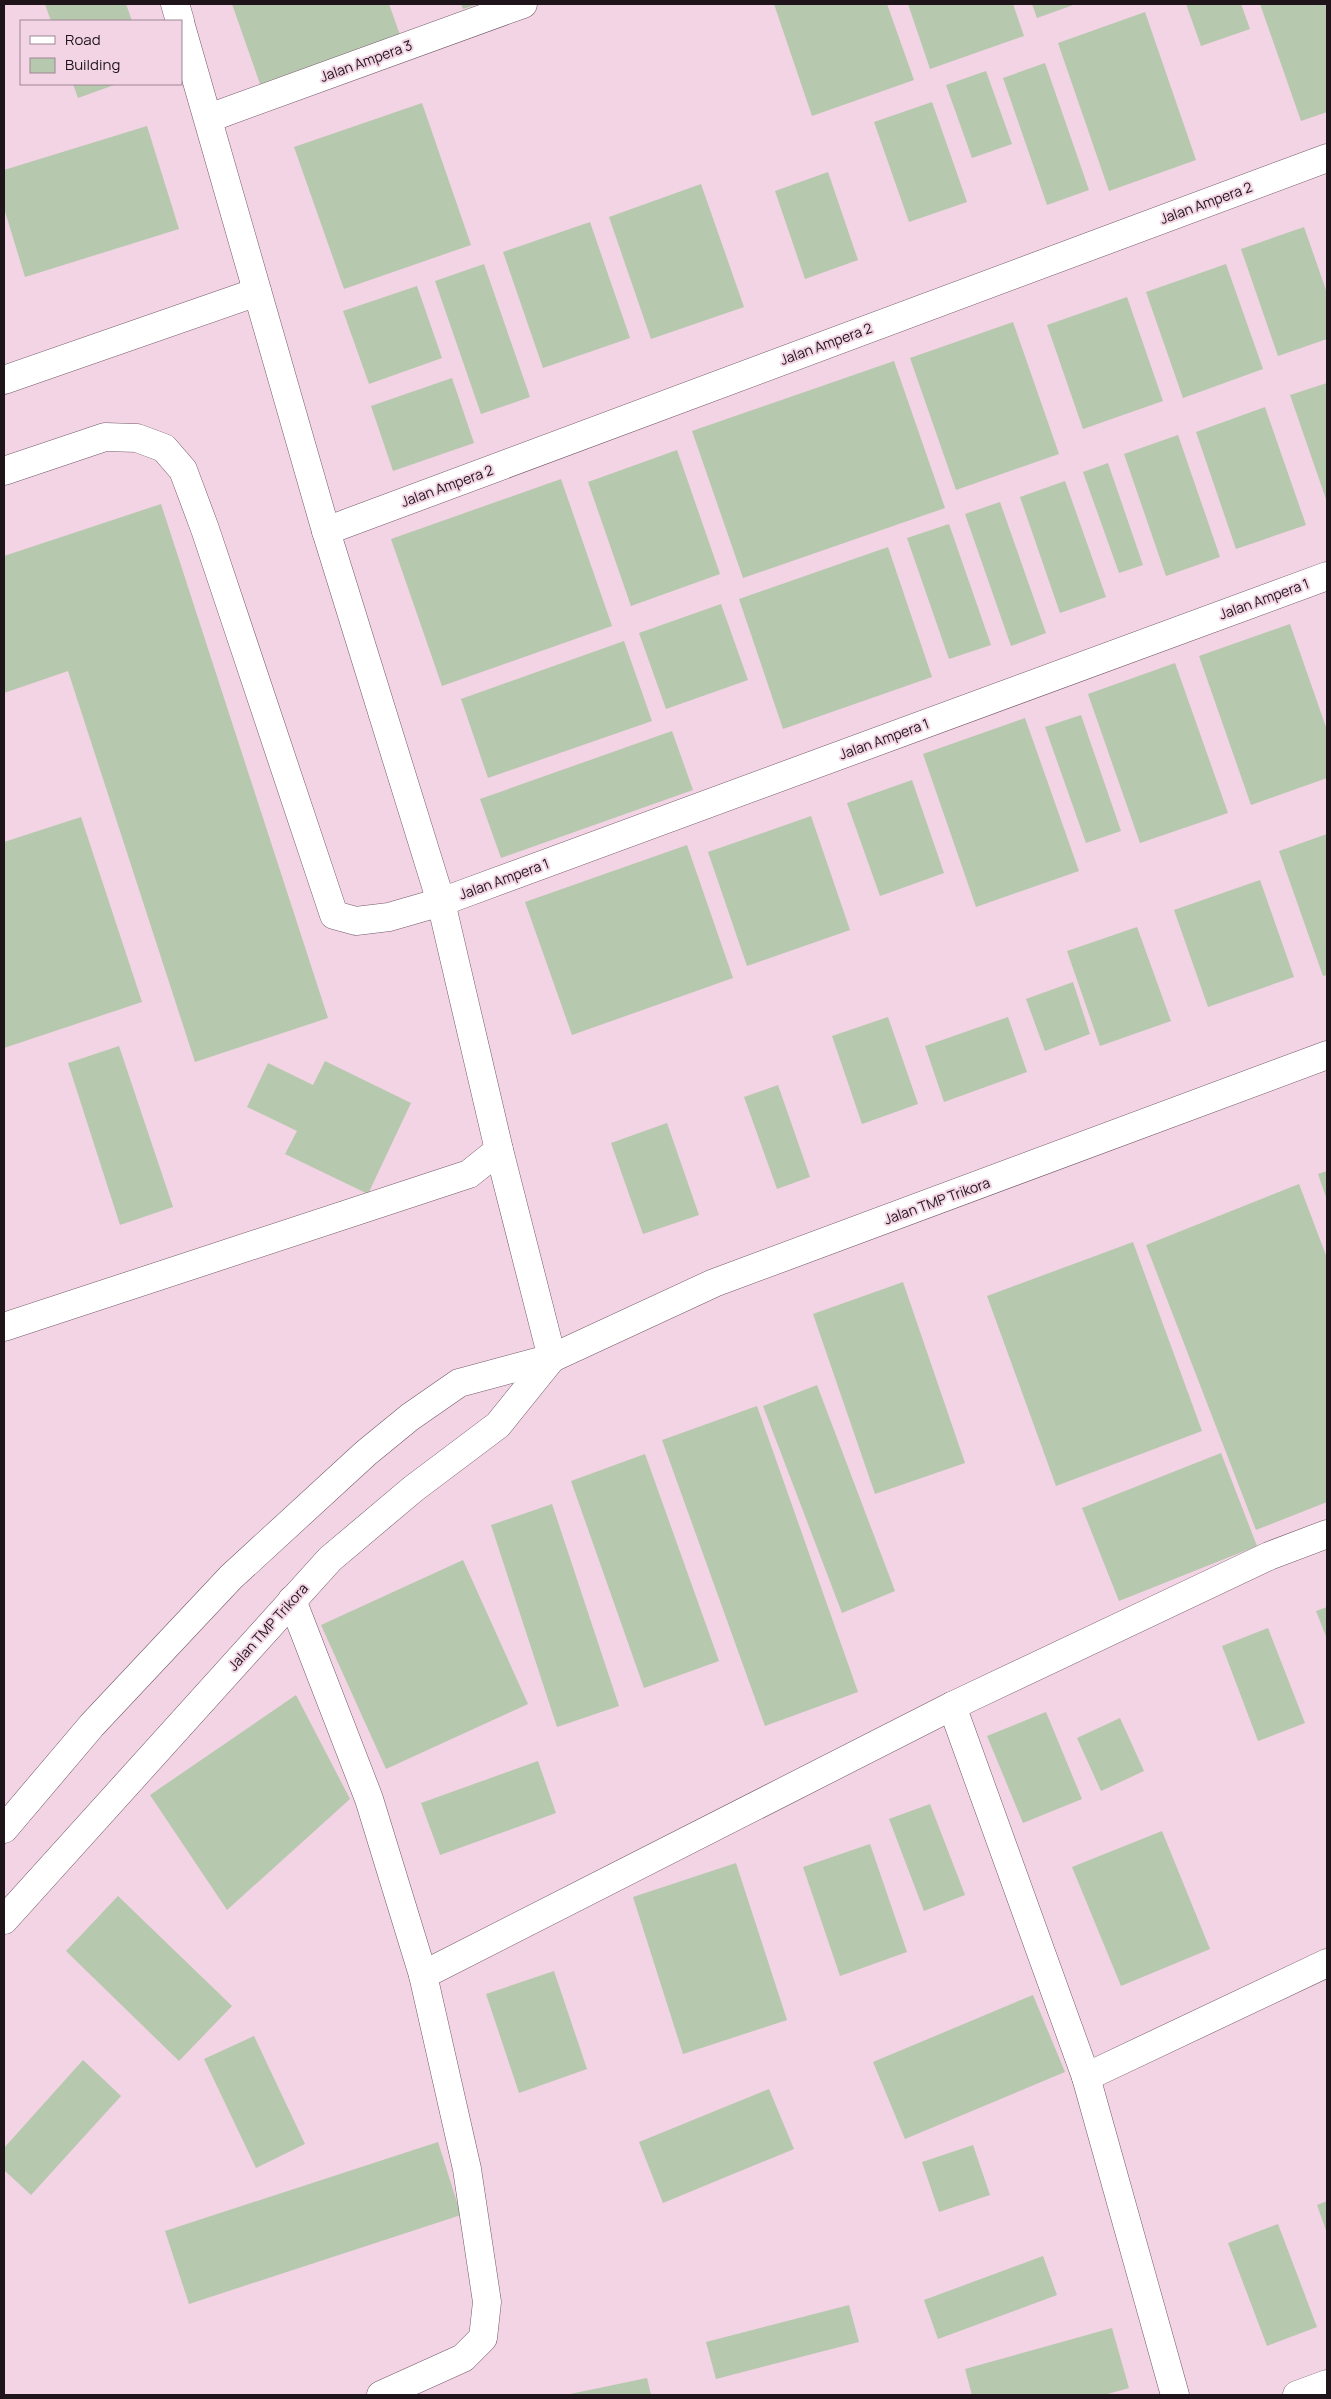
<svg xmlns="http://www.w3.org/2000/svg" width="1331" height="2399" font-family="Manrope,sans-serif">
<rect width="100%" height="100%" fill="#f3d4e4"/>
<g fill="#b6c8ae">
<path d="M 45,4 L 126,4 L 132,21 L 51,21 Z"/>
<path d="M 232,4 L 389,4 L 400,35 L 260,84 Z"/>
<path d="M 461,4 L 478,4 L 463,9 Z"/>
<path d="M 774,4 L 887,4 L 914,80 L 812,116 Z"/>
<path d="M 908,4 L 1013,4 L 1024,36 L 930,69 Z"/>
<path d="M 1032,4 L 1076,4 L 1037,18 Z"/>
<path d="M 1186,4 L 1241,4 L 1250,29 L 1201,46 Z"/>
<path d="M 1260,4 L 1327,4 L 1327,112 L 1301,121 Z"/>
<path d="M 1145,12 L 1196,160 L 1109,191 L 1058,43 Z"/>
<path d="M 1045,63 L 1089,190 L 1047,205 L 1003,78 Z"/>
<path d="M 986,71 L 1012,144 L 972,158 L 946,85 Z"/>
<path d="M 73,84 L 117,84 L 78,98 Z"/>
<path d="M 932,102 L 967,202 L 909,222 L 874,122 Z"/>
<path d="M 422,103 L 471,245 L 344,289 L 294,147 Z"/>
<path d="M 147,126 L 179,229 L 25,277 L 4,208 L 4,170 Z"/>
<path d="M 828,172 L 858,260 L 805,279 L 775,191 Z"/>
<path d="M 701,184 L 744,307 L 651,339 L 609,217 Z"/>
<path d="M 590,222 L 630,338 L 543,368 L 503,252 Z"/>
<path d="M 1304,227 L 1327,293 L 1327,339 L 1278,356 L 1241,249 Z"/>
<path d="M 484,264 L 530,397 L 481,414 L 435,281 Z"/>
<path d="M 1226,264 L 1263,369 L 1183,398 L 1146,292 Z"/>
<path d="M 417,286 L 442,358 L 369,384 L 343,311 Z"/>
<path d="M 1127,297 L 1163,401 L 1083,429 L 1047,325 Z"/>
<path d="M 1013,322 L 1059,454 L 956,490 L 910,358 Z"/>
<path d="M 894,361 L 945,508 L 743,578 L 692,431 Z"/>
<path d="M 452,378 L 474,443 L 393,471 L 371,406 Z"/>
<path d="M 1327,383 L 1327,502 L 1290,395 Z"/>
<path d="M 1265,407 L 1306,525 L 1236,549 L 1196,432 Z"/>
<path d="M 1178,435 L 1220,557 L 1166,576 L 1124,454 Z"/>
<path d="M 677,450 L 720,574 L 631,606 L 588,482 Z"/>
<path d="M 1108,463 L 1143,565 L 1119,573 L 1083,472 Z"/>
<path d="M 561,479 L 612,626 L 442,686 L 391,539 Z"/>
<path d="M 1065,481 L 1106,597 L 1060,613 L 1020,497 Z"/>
<path d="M 1000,502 L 1046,633 L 1011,646 L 965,514 Z"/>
<path d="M 161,504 L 328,1018 L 195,1062 L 68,671 L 4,693 L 4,556 Z"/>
<path d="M 949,524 L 991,645 L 949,659 L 907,538 Z"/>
<path d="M 888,547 L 932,677 L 783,729 L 739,599 Z"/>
<path d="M 721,604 L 748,680 L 666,709 L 639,633 Z"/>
<path d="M 1290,624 L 1327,730 L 1327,778 L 1251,805 L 1199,656 Z"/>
<path d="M 624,641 L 652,721 L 488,778 L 461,699 Z"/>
<path d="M 1175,663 L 1228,813 L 1140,843 L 1088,694 Z"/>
<path d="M 1081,715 L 1121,831 L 1086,843 L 1045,727 Z"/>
<path d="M 1025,718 L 1079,871 L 976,907 L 923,754 Z"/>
<path d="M 672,731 L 693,790 L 501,858 L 480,799 Z"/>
<path d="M 912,780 L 944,873 L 880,896 L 847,803 Z"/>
<path d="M 811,816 L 850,930 L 747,966 L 708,852 Z"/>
<path d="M 81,817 L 142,1002 L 4,1048 L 4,842 Z"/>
<path d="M 1327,834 L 1327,975 L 1323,976 L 1279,851 Z"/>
<path d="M 687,845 L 733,978 L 572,1035 L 525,902 Z"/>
<path d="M 1260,880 L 1294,977 L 1208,1007 L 1174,910 Z"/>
<path d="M 1137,927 L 1171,1021 L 1100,1046 L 1067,951 Z"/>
<path d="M 1073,982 L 1090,1034 L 1045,1051 L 1026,999 Z"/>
<path d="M 888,1017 L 918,1104 L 862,1124 L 832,1036 Z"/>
<path d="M 1008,1017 L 1027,1072 L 944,1102 L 925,1046 Z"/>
<path d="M 119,1046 L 173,1207 L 120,1225 L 68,1063 Z"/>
<path d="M 325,1061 L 411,1103 L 368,1194 L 285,1154 L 297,1131 L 247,1107 L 268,1063 L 313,1085 Z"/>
<path d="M 778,1085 L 810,1177 L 777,1189 L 744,1097 Z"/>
<path d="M 667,1123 L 699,1215 L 643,1234 L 611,1143 Z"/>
<path d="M 1327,1171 L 1327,1200 L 1318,1174 Z"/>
<path d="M 1299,1184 L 1327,1258 L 1327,1502 L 1256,1530 L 1146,1245 Z"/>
<path d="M 1133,1242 L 1202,1431 L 1056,1486 L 987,1296 Z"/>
<path d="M 903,1282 L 965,1463 L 875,1494 L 813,1314 Z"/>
<path d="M 817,1385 L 895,1591 L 842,1613 L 763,1406 Z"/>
<path d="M 757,1406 L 858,1692 L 765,1726 L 662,1440 Z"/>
<path d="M 1221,1453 L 1257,1546 L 1119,1601 L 1082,1508 Z"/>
<path d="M 645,1454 L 719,1661 L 644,1688 L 571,1481 Z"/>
<path d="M 552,1504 L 619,1706 L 557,1727 L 491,1525 Z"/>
<path d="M 463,1560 L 528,1704 L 386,1769 L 321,1625 Z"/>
<path d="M 1327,1607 L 1327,1639 L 1316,1611 Z"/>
<path d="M 1268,1628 L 1305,1723 L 1258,1741 L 1222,1646 Z"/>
<path d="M 296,1695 L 350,1799 L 227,1910 L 150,1795 Z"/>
<path d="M 1046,1712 L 1082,1799 L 1023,1823 L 987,1736 Z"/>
<path d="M 1120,1718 L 1144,1771 L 1101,1791 L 1077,1738 Z"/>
<path d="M 538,1761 L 556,1813 L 440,1855 L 421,1803 Z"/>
<path d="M 930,1804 L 965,1895 L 924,1911 L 889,1819 Z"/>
<path d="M 1162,1831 L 1210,1949 L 1121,1986 L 1072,1867 Z"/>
<path d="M 870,1844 L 907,1952 L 840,1976 L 803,1867 Z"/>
<path d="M 736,1863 L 787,2020 L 683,2054 L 633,1897 Z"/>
<path d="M 118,1896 L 232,2006 L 179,2061 L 66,1951 Z"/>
<path d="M 554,1971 L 587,2069 L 519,2093 L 486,1994 Z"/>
<path d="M 1033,1995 L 1065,2072 L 905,2139 L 873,2062 Z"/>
<path d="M 254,2036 L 305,2144 L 256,2168 L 204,2059 Z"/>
<path d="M 83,2060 L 121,2096 L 31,2195 L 4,2170 L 4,2148 Z"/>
<path d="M 769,2089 L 794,2149 L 663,2203 L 639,2142 Z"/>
<path d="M 438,2142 L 461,2215 L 189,2304 L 165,2231 Z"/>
<path d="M 973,2145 L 990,2195 L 939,2212 L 922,2162 Z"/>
<path d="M 1327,2201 L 1327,2233 L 1317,2205 Z"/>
<path d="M 1278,2224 L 1317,2327 L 1267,2346 L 1228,2243 Z"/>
<path d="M 1043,2256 L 1057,2295 L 938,2339 L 924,2300 Z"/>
<path d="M 849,2305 L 859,2342 L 716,2379 L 706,2342 Z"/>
<path d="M 1112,2328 L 1129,2388 L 1104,2395 L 972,2395 L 965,2369 Z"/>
<path d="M 647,2378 L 651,2395 L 570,2395 L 570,2394 Z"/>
</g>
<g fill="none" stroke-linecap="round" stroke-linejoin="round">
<g stroke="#735967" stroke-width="29">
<g id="minor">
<path d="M 175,4 L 180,21"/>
<path d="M 181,26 L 326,531 L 441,902 L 499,1150 L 552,1358"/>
<path d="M 209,118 L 523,4"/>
<path d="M 4,380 L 257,292"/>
<path d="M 4,471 L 105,437 L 137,438 L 164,448 L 183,470 L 205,529 L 334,915 L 356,921 L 389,917 L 441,902 L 1327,576"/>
<path d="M 326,531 L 1327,158"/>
<path d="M 4,1327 L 469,1174 L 499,1150"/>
<path d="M 292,1600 L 369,1799 L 423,1975 L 467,2169 L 487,2302 L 483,2338 L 463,2358 L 381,2395"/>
<path d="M 952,1706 L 1086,2077 L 1175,2395"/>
<path d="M 423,1975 L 952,1706 L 1269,1556 L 1327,1534"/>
<path d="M 1086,2077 L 1327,1963"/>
<path d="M 1297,2395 L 1327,2384"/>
</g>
</g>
<g stroke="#735967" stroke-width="29">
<g id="highway">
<path d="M 4,1829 L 92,1725 L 231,1577 L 366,1453 L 410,1417 L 459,1383 L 552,1358 L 714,1283 L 1327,1055"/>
<path d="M 4,1920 L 330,1559 L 413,1489 L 498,1425 L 552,1358"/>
</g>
</g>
<use href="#minor" stroke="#fff" stroke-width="28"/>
<use href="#highway" stroke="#fff" stroke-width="28"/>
</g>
<g text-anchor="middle" stroke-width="4" stroke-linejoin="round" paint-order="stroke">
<g font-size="14" fill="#1e141a" stroke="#f3d4e4">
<text transform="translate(366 61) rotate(-20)" y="5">Jalan Ampera 3</text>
<text transform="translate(1206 203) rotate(-20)" y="5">Jalan Ampera 2</text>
<text transform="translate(826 344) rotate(-20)" y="5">Jalan Ampera 2</text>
<text transform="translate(447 486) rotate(-20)" y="5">Jalan Ampera 2</text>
<text transform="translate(1264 599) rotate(-20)" y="5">Jalan Ampera 1</text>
<text transform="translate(884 739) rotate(-20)" y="5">Jalan Ampera 1</text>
<text transform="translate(504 879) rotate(-20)" y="5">Jalan Ampera 1</text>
<text transform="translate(937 1201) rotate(-20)" y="5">Jalan TMP Trikora</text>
<text transform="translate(268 1627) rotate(-48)" y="5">Jalan TMP Trikora</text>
</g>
</g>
<rect width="1331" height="2399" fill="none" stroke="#1e141a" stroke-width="10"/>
<rect x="20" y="20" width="162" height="65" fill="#f3d4e4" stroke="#9e8793"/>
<rect x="30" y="36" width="25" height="8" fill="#ffffff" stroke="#9e8793"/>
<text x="65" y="45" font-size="15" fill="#1e141a">Road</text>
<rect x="30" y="58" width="25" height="15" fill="#b6c8ae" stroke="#9e8793"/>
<text x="65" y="70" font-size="15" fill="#1e141a">Building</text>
</svg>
